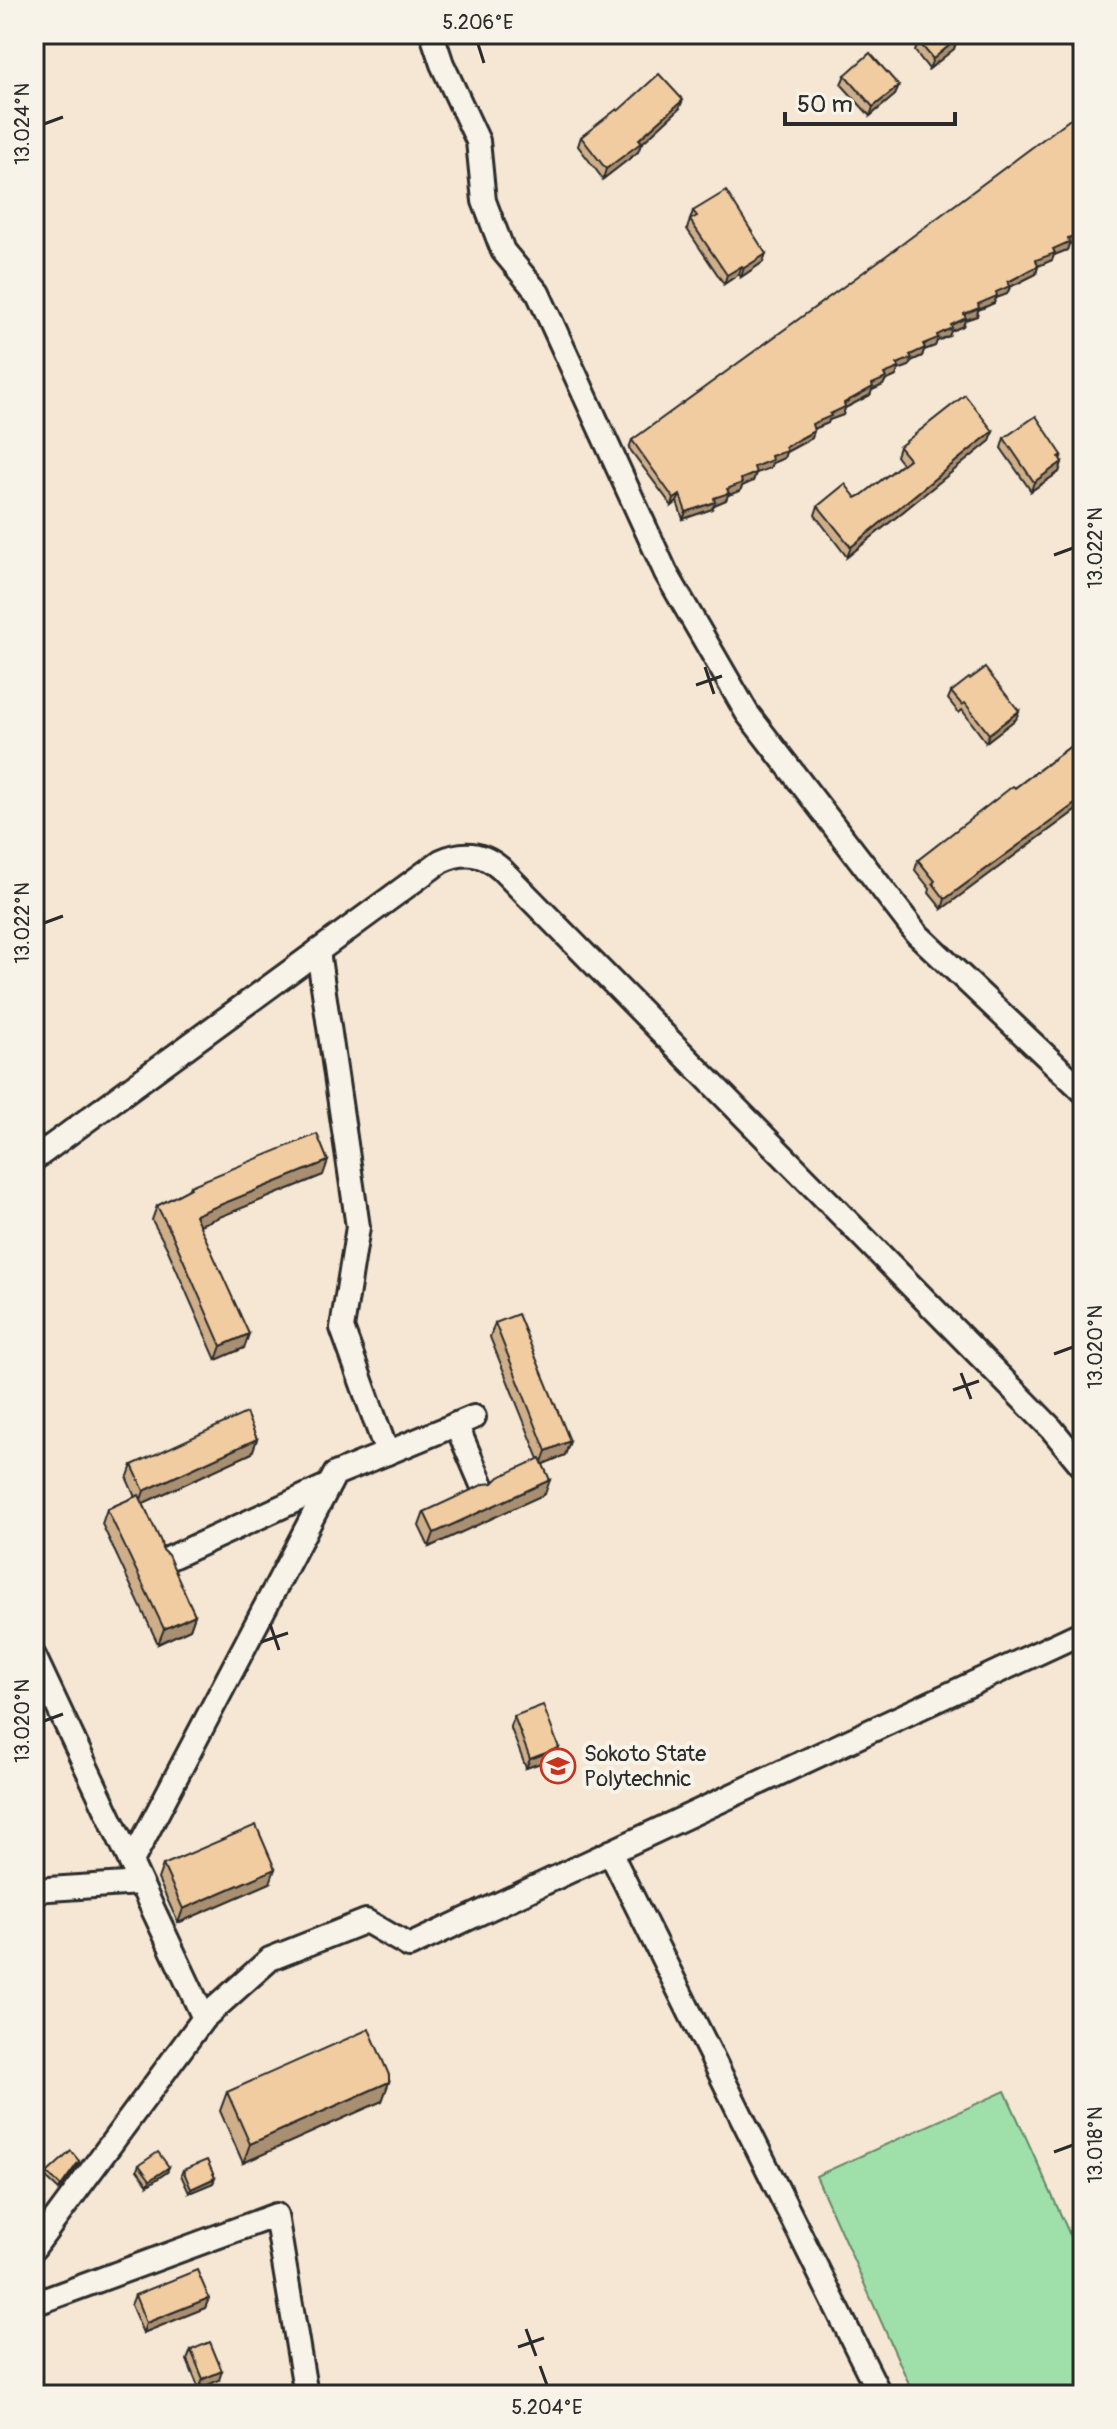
<svg xmlns="http://www.w3.org/2000/svg" width="1117" height="2429" font-family="Pangolin,sans-serif">
<rect width="100%" height="100%" fill="#f5e7d3"/>
<filter id="ink" filterUnits="userSpaceOnUse"><feTurbulence type="fractalNoise" baseFrequency=".0125" numOctaves="2"/><feDisplacementMap in="SourceGraphic" scale="16" xChannelSelector="R" yChannelSelector="G"/><feConvolveMatrix kernelMatrix="1 2 1 2 8 2 1 2 1" color-interpolation-filters="sRGB"/></filter>
<g filter="url(#ink)">
<path fill="#9fe0aa" stroke="#65866a" stroke-width="2" d="M 1005,2091 L 1083,2264 L 1083,2395 L 914,2395 L 816,2176 Z"/>
<g fill="none" stroke-linecap="round" stroke-linejoin="round">
<g stroke="#2b2b2b" stroke-width="28">
<g id="minor">
<path d="M 432,34 L 442,64 L 478,141 L 484,201 L 503,251 L 538,293 L 666,573 L 747,713 L 917,934 L 1083,1091"/>
<path d="M 1077,34 L 1083,43"/>
<path d="M 34,1159 L 441,861 C 463,851 482,852 501,869 L 1051,1428 L 1083,1467"/>
<path d="M 456,1424 L 482,1485"/>
<path d="M 387,1453 L 474,1417"/>
<path d="M 170,1558 L 329,1485"/>
<path d="M 34,1656 L 204,2018"/>
<path d="M 610,1852 L 880,2395"/>
<path d="M 131,1863 L 335,1474 L 387,1453 L 342,1328 L 358,1227 L 318,951"/>
<path d="M 34,1890 L 140,1883"/>
<path d="M 34,2248 L 204,2018 L 270,1959 L 366,1921 L 409,1946 L 1083,1632"/>
<path d="M 34,2304 L 276,2215 L 306,2395"/>
</g>
</g>
<use href="#minor" stroke="#f7f3e8" stroke-width="22"/>
</g>
<g fill="#cfaf8a" stroke="#2b2b2b" stroke-width="2">
<path d="M 957,39 L 954,49 L 929,69 L 915,51 L 919,42 Z"/>
<path d="M 845,75 L 899,86 L 895,95 L 870,116 L 841,84 Z"/>
<path d="M 679,109 L 641,144 L 638,152 L 603,179 L 578,146 L 581,137 L 618,111 Z"/>
<path d="M 693,211 L 766,254 L 763,262 L 741,277 L 739,274 L 724,284 L 687,229 Z"/>
<path d="M 1081,235 L 1079,240 L 1069,244 L 1067,250 L 1054,255 L 1052,260 L 1038,266 L 1036,274 L 1010,287 L 1007,294 L 996,298 L 994,303 L 978,310 L 977,316 L 965,320 L 963,326 L 951,331 L 949,336 L 937,341 L 935,346 L 924,350 L 922,356 L 911,361 L 909,366 L 898,370 L 896,376 L 885,381 L 883,385 L 872,390 L 870,395 L 845,408 L 843,415 L 829,420 L 828,423 L 814,429 L 812,438 L 786,452 L 784,458 L 772,463 L 770,468 L 756,473 L 753,481 L 742,486 L 740,491 L 728,495 L 726,500 L 714,505 L 712,509 L 683,519 L 677,502 L 672,506 L 629,448 L 632,440 Z"/>
<path d="M 993,431 L 990,441 L 847,557 L 815,515 L 818,506 L 856,498 L 862,495 L 902,464 L 896,456 L 899,447 Z"/>
<path d="M 1004,438 L 1062,455 L 1060,460 L 1062,462 L 1059,472 L 1031,491 L 1001,448 Z"/>
<path d="M 951,692 L 1016,719 L 986,742 L 962,710 L 959,713 L 948,699 Z"/>
<path d="M 1083,737 L 1083,805 L 942,909 L 929,893 L 930,889 L 915,870 L 918,860 Z"/>
<path d="M 323,1175 L 199,1225 L 244,1348 L 216,1360 L 167,1248 L 152,1220 L 157,1206 L 188,1190 L 190,1186 Z"/>
<path d="M 495,1323 L 570,1441 L 565,1455 L 543,1464 L 545,1494 L 429,1547 L 419,1526 L 424,1512 L 493,1483 L 539,1459 L 490,1337 Z"/>
<path d="M 257,1439 L 252,1453 L 143,1503 L 162,1549 L 195,1615 L 190,1629 L 158,1644 L 102,1524 L 107,1509 L 135,1497 L 127,1479 L 132,1465 Z"/>
<path d="M 514,1716 L 555,1758 L 526,1768 L 510,1726 Z"/>
<path d="M 163,1865 L 270,1883 L 178,1923 L 158,1879 Z"/>
<path d="M 389,2082 L 382,2101 L 243,2163 L 220,2111 L 227,2092 Z"/>
<path d="M 79,2161 L 78,2165 L 59,2190 L 45,2177 L 47,2173 Z"/>
<path d="M 139,2165 L 167,2172 L 148,2185 L 137,2170 Z"/>
<path d="M 183,2170 L 215,2178 L 213,2183 L 189,2193 L 181,2175 Z"/>
<path d="M 135,2295 L 209,2298 L 205,2308 L 143,2333 L 131,2305 Z"/>
<path d="M 191,2350 L 219,2380 L 199,2389 L 187,2360 Z"/>
</g>
<g fill="#a98f71" stroke="#2b2b2b" stroke-width="2">
<path d="M 957,39 L 954,49 L 929,69 L 933,59 Z"/>
<path d="M 899,86 L 895,95 L 870,116 L 873,107 Z"/>
<path d="M 683,100 L 679,109 L 641,144 L 638,152 L 603,179 L 606,169 Z"/>
<path d="M 1083,228 L 1083,234 L 1081,235 L 1079,240 L 1069,244 L 1067,250 L 1054,255 L 1052,260 L 1034,268 L 1036,260 Z"/>
<path d="M 766,254 L 763,262 L 741,277 L 744,268 Z"/>
<path d="M 742,266 L 739,274 L 724,284 L 727,275 Z"/>
<path d="M 1038,266 L 1036,274 L 1010,287 L 1007,294 L 996,298 L 994,303 L 978,310 L 977,316 L 965,320 L 963,326 L 951,331 L 949,336 L 937,341 L 935,346 L 924,350 L 922,356 L 911,361 L 909,366 L 898,370 L 896,376 L 885,381 L 883,385 L 872,390 L 870,395 L 845,408 L 843,415 L 829,420 L 828,423 L 809,431 L 812,424 L 830,414 L 872,384 L 1008,282 Z"/>
<path d="M 814,431 L 812,438 L 786,452 L 784,458 L 772,463 L 770,468 L 751,475 L 754,467 L 785,447 Z"/>
<path d="M 993,431 L 990,441 L 847,557 L 851,547 Z"/>
<path d="M 1062,462 L 1059,472 L 1031,491 L 1034,482 Z"/>
<path d="M 756,473 L 753,481 L 742,486 L 740,491 L 728,495 L 726,500 L 714,505 L 712,509 L 683,519 L 686,512 L 714,498 L 741,479 Z"/>
<path d="M 680,495 L 677,502 L 672,506 L 674,499 Z"/>
<path d="M 1019,711 L 1016,719 L 986,742 L 989,734 Z"/>
<path d="M 1083,798 L 1083,805 L 942,909 L 945,899 Z"/>
<path d="M 328,1161 L 323,1175 L 190,1229 L 195,1215 Z"/>
<path d="M 249,1334 L 244,1348 L 216,1360 L 221,1346 Z"/>
<path d="M 257,1439 L 252,1453 L 139,1505 L 144,1491 Z"/>
<path d="M 570,1441 L 565,1455 L 541,1465 L 546,1451 Z"/>
<path d="M 550,1480 L 545,1494 L 429,1547 L 434,1533 Z"/>
<path d="M 195,1615 L 190,1629 L 158,1644 L 164,1629 Z"/>
<path d="M 559,1748 L 555,1758 L 526,1768 L 530,1759 Z"/>
<path d="M 275,1869 L 270,1883 L 178,1923 L 183,1909 Z"/>
<path d="M 389,2082 L 382,2101 L 243,2163 L 250,2144 Z"/>
<path d="M 79,2161 L 78,2165 L 59,2190 L 61,2186 Z"/>
<path d="M 169,2167 L 167,2172 L 148,2185 L 150,2180 Z"/>
<path d="M 215,2178 L 213,2183 L 189,2193 L 191,2189 Z"/>
<path d="M 209,2298 L 205,2308 L 143,2333 L 146,2323 Z"/>
<path d="M 222,2371 L 219,2380 L 199,2389 L 203,2379 Z"/>
</g>
<g fill="#f1cca1" stroke="#2b2b2b" stroke-width="2">
<path d="M 928,34 L 953,34 L 957,39 L 933,59 L 919,42 Z"/>
<path d="M 870,53 L 899,86 L 873,107 L 845,75 Z"/>
<path d="M 659,74 L 683,100 L 639,139 L 642,142 L 606,169 L 581,137 L 617,109 L 618,111 Z"/>
<path d="M 1081,111 L 1083,113 L 1083,228 L 1081,229 L 1082,233 L 1068,238 L 1069,242 L 1053,249 L 1055,253 L 1036,260 L 1038,266 L 1008,282 L 1010,286 L 996,292 L 997,296 L 978,304 L 979,308 L 964,314 L 966,318 L 951,325 L 952,328 L 937,335 L 938,338 L 923,344 L 925,348 L 910,355 L 912,358 L 897,364 L 899,368 L 884,374 L 886,378 L 872,384 L 873,387 L 844,403 L 845,407 L 830,414 L 831,416 L 812,424 L 814,431 L 785,447 L 787,451 L 771,456 L 772,460 L 754,467 L 756,473 L 741,479 L 742,483 L 727,489 L 729,493 L 714,498 L 715,502 L 686,512 L 680,495 L 674,499 L 632,440 L 898,247 Z"/>
<path d="M 726,191 L 766,254 L 744,268 L 742,266 L 727,275 L 690,220 L 697,216 L 693,211 Z"/>
<path d="M 965,395 L 993,431 L 851,547 L 818,506 L 845,484 L 856,498 L 862,495 L 909,459 L 899,447 Z"/>
<path d="M 1036,416 L 1062,455 L 1059,457 L 1062,462 L 1034,482 L 1004,438 Z"/>
<path d="M 985,668 L 1019,711 L 989,734 L 965,703 L 962,705 L 951,692 L 969,678 L 970,679 Z"/>
<path d="M 1083,737 L 1083,798 L 945,899 L 933,883 L 935,881 L 918,860 L 1013,786 L 1015,788 Z"/>
<path d="M 317,1134 L 328,1161 L 195,1215 L 249,1334 L 221,1346 L 172,1234 L 157,1206 L 191,1188 L 190,1186 Z"/>
<path d="M 518,1314 L 570,1441 L 546,1451 L 495,1323 Z"/>
<path d="M 246,1413 L 257,1439 L 144,1491 L 132,1465 Z"/>
<path d="M 540,1458 L 550,1480 L 434,1533 L 424,1512 L 484,1484 L 493,1483 L 499,1477 Z"/>
<path d="M 139,1495 L 161,1542 L 162,1549 L 168,1555 L 195,1615 L 164,1629 L 107,1509 Z"/>
<path d="M 543,1705 L 559,1748 L 530,1759 L 514,1716 Z"/>
<path d="M 256,1825 L 275,1869 L 183,1909 L 163,1865 Z"/>
<path d="M 369,2029 L 389,2075 L 389,2082 L 250,2144 L 227,2092 Z"/>
<path d="M 71,2151 L 79,2161 L 61,2186 L 47,2173 Z"/>
<path d="M 158,2152 L 169,2167 L 150,2180 L 139,2165 Z"/>
<path d="M 207,2160 L 215,2178 L 191,2189 L 183,2170 Z"/>
<path d="M 197,2270 L 209,2298 L 146,2323 L 135,2295 Z"/>
<path d="M 210,2342 L 222,2371 L 203,2379 L 191,2350 Z"/>
</g>
</g>
<path fill="none" stroke="#2b2b2b" stroke-width="3" d="M 478,44 L 484,63M 44,124 L 63,117M 1054,555 L 1073,548M 705,667 L 714,694M 696,685 L 722,676M 44,923 L 63,916M 1054,1354 L 1073,1347M 961,1373 L 971,1399M 953,1390 L 979,1381M 270,1624 L 279,1650M 261,1642 L 288,1633M 44,1721 L 63,1714M 1054,2152 L 1073,2145M 526,2329 L 536,2356M 518,2347 L 544,2338M 540,2366 L 547,2385"/>
<defs>
<g id="university-ring" transform="scale(1.8)"><circle r="9.5" fill="#f7f3e8" stroke="#c8321e" stroke-width="1.5"/><path d="M0-5L7-2L0 1L-7-2ZM-4 1L0 2.5L4 1V4Q0 6-4 4Z" fill="#c8321e"/></g>
</defs>
<g fill-rule="evenodd">
<use href="#university-ring" x="558" y="1766"/>
</g>
<g text-anchor="middle" stroke-width="8" stroke-linejoin="round" paint-order="stroke">
<g font-size="22" fill="#2b2b2b" stroke="#f7f3e8" text-anchor="start">
<text x="584" y="1761">Sokoto State<tspan x="584" dy="25">Polytechnic</tspan></text>
</g>
</g>
<rect width="1117" height="2429" fill="none" stroke="#f7f3e8" stroke-width="88"/>
<path d="M785 112v12h170v-12" fill="none" stroke="#2b2b2b" stroke-width="4"/>
<text x="797" y="112" font-size="24" fill="#2b2b2b" stroke="#f7f3e8" stroke-width="6" paint-order="stroke">50 m</text>
<rect x="44" y="44" width="1029" height="2341" fill="none" stroke="#2b2b2b" stroke-width="3"/>
<g font-size="20" text-anchor="middle" fill="#2b2b2b">
<text x="478" y="29">5.206°E</text>
<text transform="translate(22 124) rotate(-90)" y="7">13.024°N</text>
<text transform="translate(1095 548) rotate(-90)" y="7">13.022°N</text>
<text transform="translate(22 923) rotate(-90)" y="7">13.022°N</text>
<text transform="translate(1095 1347) rotate(-90)" y="7">13.020°N</text>
<text transform="translate(22 1721) rotate(-90)" y="7">13.020°N</text>
<text transform="translate(1095 2145) rotate(-90)" y="7">13.018°N</text>
<text x="547" y="2414">5.204°E</text>
</g>
</svg>
